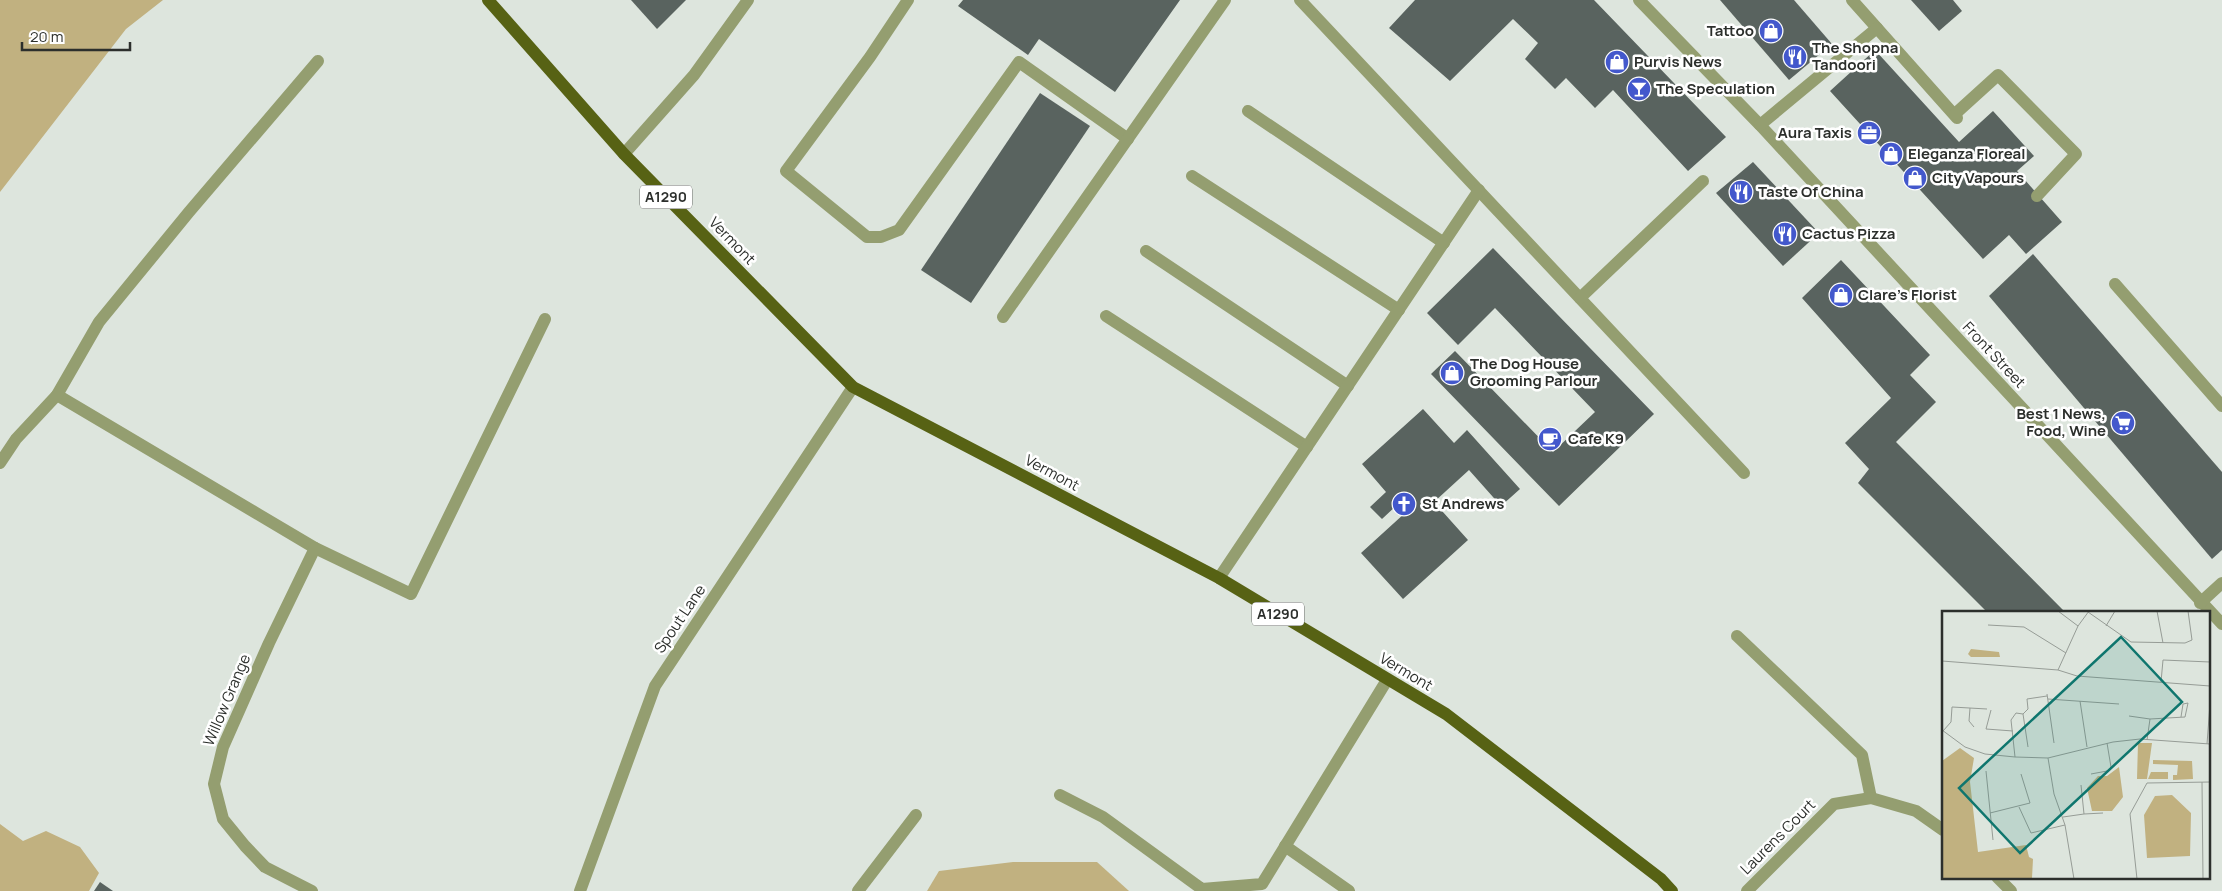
<svg xmlns="http://www.w3.org/2000/svg" width="2222" height="891" font-family="Manrope,sans-serif">
<rect width="100%" height="100%" fill="#dde5dd"/>
<g fill="#c1b180">
<path d="M 0,0 L 163,0 L 126,29 L 0,192 Z"/>
<path d="M 0,824 L 23,841 L 46,831 L 80,847 L 99,873 L 89,891 L 0,891 Z"/>
<path d="M 1013,862 L 1097,862 L 1129,891 L 927,891 L 939,871 Z"/>
</g>
<g fill="#59635f">
<path d="M 631,0 L 686,0 L 657,29 Z"/>
<path d="M 963,0 L 1180,0 L 1115,92 L 1039,39 L 1028,55 L 958,6 Z"/>
<path d="M 1415,0 L 1594,0 L 1726,137 L 1688,171 L 1613,90 L 1595,108 L 1566,78 L 1555,89 L 1525,59 L 1538,43 L 1513,19 L 1450,81 L 1389,28 Z"/>
<path d="M 1720,0 L 1794,0 L 1832,44 L 1789,80 Z"/>
<path d="M 1911,0 L 1953,0 L 1962,11 L 1939,31 Z"/>
<path d="M 1875,50 L 1959,142 L 1993,111 L 2034,156 L 2017,171 L 2062,222 L 2026,254 L 2009,235 L 1983,259 L 1830,91 Z"/>
<path d="M 1040,93 L 1090,126 L 971,303 L 921,270 Z"/>
<path d="M 1753,162 L 1819,233 L 1783,266 L 1716,193 Z"/>
<path d="M 1493,248 L 1654,414 L 1559,506 L 1431,374 L 1455,351 L 1553,452 L 1595,412 L 1495,308 L 1458,345 L 1427,313 Z"/>
<path d="M 2033,254 L 2222,472 L 2222,550 L 2212,559 L 1989,296 Z"/>
<path d="M 1841,260 L 1930,355 L 1910,375 L 1936,402 L 1896,442 L 2065,612 L 1987,612 L 1858,483 L 1869,469 L 1845,443 L 1891,398 L 1802,298 Z"/>
<path d="M 1423,409 L 1454,443 L 1467,430 L 1520,489 L 1501,506 L 1469,470 L 1434,502 L 1468,540 L 1403,599 L 1361,553 L 1405,513 L 1397,505 L 1382,519 L 1370,507 L 1386,492 L 1362,464 Z"/>
<path d="M 100,882 L 113,891 L 94,891 Z"/>
</g>
<g fill="none" stroke-linecap="round" stroke-linejoin="round">
<g stroke="#949e70" stroke-width="12">
<path d="M 908,0 L 870,57 L 786,171 L 867,237 L 881,237 L 899,230 L 1019,62 L 1128,139"/>
<path d="M 1300,0 L 1744,473"/>
<path d="M 1639,0 L 1760,125 L 2222,624"/>
<path d="M 1852,0 L 1957,118"/>
<path d="M 1248,111 L 1444,243"/>
<path d="M 1955,114 L 1998,75 L 2076,154 L 2037,196"/>
<path d="M 1760,125 L 1877,28"/>
<path d="M 624,154 L 694,75 L 748,0"/>
<path d="M 1192,176 L 1399,310"/>
<path d="M 1146,251 L 1348,386"/>
<path d="M 2115,284 L 2222,406"/>
<path d="M 1580,298 L 1703,181"/>
<path d="M 1106,316 L 1307,447"/>
<path d="M 1003,317 L 1225,0"/>
<path d="M 57,395 L 315,548 L 411,594 L 545,319"/>
<path d="M 0,463 L 16,439 L 57,395 L 99,322 L 189,212 L 318,61"/>
<path d="M 1219,578 L 1479,190"/>
<path d="M 2200,603 L 2222,583"/>
<path d="M 1737,636 L 1862,755 L 1871,798"/>
<path d="M 1060,795 L 1103,817 L 1202,889 L 1262,884 L 1387,680"/>
<path d="M 1285,846 L 1349,891"/>
<path d="M 1997,877 L 2011,891"/>
<path d="M 312,891 L 265,867 L 245,846 L 223,819 L 214,784 L 223,747 L 269,643 L 315,548"/>
<path d="M 580,891 L 655,686 L 853,387"/>
<path d="M 858,891 L 916,815"/>
<path d="M 1747,891 L 1834,804 L 1871,798 L 1916,811 L 1943,830"/>
</g>
<path stroke="#576214" stroke-width="12" d="M 488,0 L 624,154 L 853,387 L 1219,578 L 1446,714 L 1661,879 L 1672,891"/>
</g>
<defs>
<g id="shop-disc" transform="scale(1.25)"><circle r="9.5" fill="#4358cc" stroke="#fff"/><path d="M-5-2.5h2.3a2.7 3.5 0 0 1 5.4 0H5L5.5 6h-11ZM-1.5-2.5h3a1.5 2.3 0 0 0-3 0Z" fill="#fff"/></g>
<g id="restaurant-disc" transform="scale(1.25)"><circle r="9.5" fill="#4358cc" stroke="#fff"/><path d="M-5-6h1v4h1v-4h1v4h1v-4h1v5L-1.5 .5V6h-2V.5L-5-1ZM5-6V6H3V1.5H1.5Q1.5-4 5-6Z" fill="#fff"/></g>
<g id="bar-disc" transform="scale(1.25)"><circle r="9.5" fill="#4358cc" stroke="#fff"/><path d="M-6-5H6L.8 .8V4.5H3.5V6h-7V4.5H-.8V.8Z" fill="#fff"/></g>
<g id="office-disc" transform="scale(1.25)"><circle r="9.5" fill="#4358cc" stroke="#fff"/><path d="M-6-3h4V-5.5h4V-3h4V5H-6ZM-1-4.5V-3h2v-1.5ZM-6 0V1H6V0Z" fill="#fff"/></g>
<g id="supermarket-disc" transform="scale(1.25)"><circle r="9.5" fill="#4358cc" stroke="#fff"/><path d="M-6-5.5h2.5l.6 2H6L4.5 2H-2.5L-4.4-4H-6ZM-1.5 3.2a1.3 1.3 0 1 0 .1 0ZM3 3.2a1.3 1.3 0 1 0 .1 0Z" fill="#fff"/></g>
<g id="cafe-disc" transform="scale(1.25)"><circle r="9.5" fill="#4358cc" stroke="#fff"/><path d="M-5.5-4.5H6V0H3Q3 3.5 0 3.5H-2.5Q-5.5 3.5-5.5 0ZM3-3.2v2h1.7v-2ZM-6 4.5H4V6H-6Z" fill="#fff"/></g>
<g id="church-disc" transform="scale(1.25)"><circle r="9.5" fill="#4358cc" stroke="#fff"/><path d="M-1.2-6h2.4v3.5h3.3v2.4h-3.3V6h-2.4V-.1h-3.3v-2.4h3.3Z" fill="#fff"/></g>
</defs>
<g fill-rule="evenodd">
<use href="#shop-disc" x="1771" y="31"/>
<use href="#restaurant-disc" x="1795" y="57"/>
<use href="#shop-disc" x="1617" y="62"/>
<use href="#bar-disc" x="1639" y="89"/>
<use href="#office-disc" x="1869" y="133"/>
<use href="#shop-disc" x="1891" y="154"/>
<use href="#shop-disc" x="1915" y="178"/>
<use href="#restaurant-disc" x="1741" y="192"/>
<use href="#restaurant-disc" x="1785" y="234"/>
<use href="#shop-disc" x="1841" y="295"/>
<use href="#shop-disc" x="1452" y="373"/>
<use href="#supermarket-disc" x="2123" y="423"/>
<use href="#cafe-disc" x="1550" y="439"/>
<use href="#church-disc" x="1404" y="504"/>
</g>
<g text-anchor="middle" stroke-width="5" stroke-linejoin="round" paint-order="stroke">
<g fill="#fff" stroke="#6b6d6b" stroke-width="1">
<rect x="640" y="185.5" width="52" height="23" rx="4"/>
<rect x="1252" y="602.5" width="52" height="23" rx="4"/>
</g>
<g font-size="14" font-weight="bold" fill="#2c2f2c">
<text x="666" y="202">A1290</text>
<text x="1278" y="619">A1290</text>
</g>
<g font-size="15" font-weight="bold" fill="#2c2f2c" stroke="#fff" text-anchor="start">
<text x="1754" y="36" text-anchor="end">Tattoo</text>
<text x="1812" y="53">The Shopna<tspan x="1812" dy="17">Tandoori</tspan></text>
<text x="1634" y="67">Purvis News</text>
<text x="1656" y="94">The Speculation</text>
<text x="1852" y="138" text-anchor="end">Aura Taxis</text>
<text x="1908" y="159">Eleganza Floreal</text>
<text x="1932" y="183">City Vapours</text>
<text x="1758" y="197">Taste Of China</text>
<text x="1802" y="239">Cactus Pizza</text>
<text x="1858" y="300">Clare's Florist</text>
<text x="1470" y="369">The Dog House<tspan x="1470" dy="17">Grooming Parlour</tspan></text>
<text x="2106" y="419" text-anchor="end">Best 1 News,<tspan x="2106" dy="17">Food, Wine</tspan></text>
<text x="1568" y="444">Cafe K9</text>
<text x="1422" y="509">St Andrews</text>
</g>
<g font-size="15" fill="#2c2f2c" stroke="#fff">
<text transform="translate(732 241) rotate(46)" y="5">Vermont</text>
<text transform="translate(1994 355) rotate(47)" y="5">Front Street</text>
<text transform="translate(1052 473) rotate(28)" y="5">Vermont</text>
<text transform="translate(680 619) rotate(-56)" y="5">Spout Lane</text>
<text transform="translate(1406 672) rotate(31)" y="5">Vermont</text>
<text transform="translate(227 700) rotate(-67)" y="5">Willow Grange</text>
<text transform="translate(1778 837) rotate(-45)" y="5">Laurens Court</text>
</g>
</g>
<g transform="translate(1942 611)">
<rect width="268" height="268" fill="#dde5dd"/>
<path d="M 29,38 L 57,41 L 58,46 L 29,46 L 26,43 ZM 196,132 L 210,132 L 205,168 L 195,168 ZM 18,137 L 32,147 L 28,171 L 36,241 L 84,234 L 87,246 L 91,248 L 90,267 L 0,267 L 0,150 ZM 211,149 L 250,150 L 251,168 L 231,169 L 231,164 L 235,164 L 236,154 L 211,153 ZM 177,156 L 181,186 L 170,200 L 150,200 L 145,177 L 156,165 L 165,165 ZM 209,161 L 226,161 L 226,168 L 206,168 ZM 230,184 L 249,202 L 248,245 L 205,247 L 202,204 L 213,185 Z" fill="#c1b180"/>
<path fill="none" stroke="#969c96" stroke-width="1" d="M 116,0 L 136,15M 215,0 L 221,32M 146,1 L 189,31 L 243,32 L 250,29 L 246,0M 46,14 L 82,16 L 124,42M 164,15 L 173,0M 0,50 L 116,59M 116,59 L 135,65 L 268,75M 116,59 L 136,15 L 147,0M 219,71 L 221,49 L 268,51M 105,83 L 112,132M 106,88 L 177,93M 138,90 L 145,136M 28,97 L 27,110 L 32,116M 49,99 L 44,118 L 71,120M 81,103 L 86,98 L 85,88 L 105,85M 187,105 L 208,108M 0,119 L 23,136 L 43,143 L 73,146 L 106,147 L 171,131 L 198,128 L 268,133M 1,120 L 9,111 L 10,96 L 45,98M 205,129 L 208,108 L 243,106 L 246,92 L 241,93 L 239,106M 265,133 L 268,93M 73,146 L 69,109 L 74,102 L 81,103 L 86,136M 106,147 L 112,183 L 123,214 L 132,268M 44,160 L 51,229M 149,163 L 165,160 L 169,156 L 165,132M 260,171 L 261,268M 77,196 L 89,222 L 123,214M 48,202 L 88,192 L 79,163M 142,203 L 161,202M 121,206 L 142,203 L 139,174M 195,268 L 188,203 L 205,172 L 268,171"/>
<path fill="#0f766e" fill-opacity="0.15" stroke="#0f766e" stroke-width="2.5" d="M 179,26 L 240,91 L 78,242 L 17,177 Z"/>
<rect width="268" height="268" fill="none" stroke="#2c2f2c" stroke-width="2.5"/>
</g>
<path d="M22 42v8h108v-8" fill="none" stroke="#2c2f2c" stroke-width="2.5"/>
<text x="30" y="42" font-size="15" fill="#2c2f2c" stroke="#ffffff" stroke-width="4" paint-order="stroke">20 m</text>
</svg>
